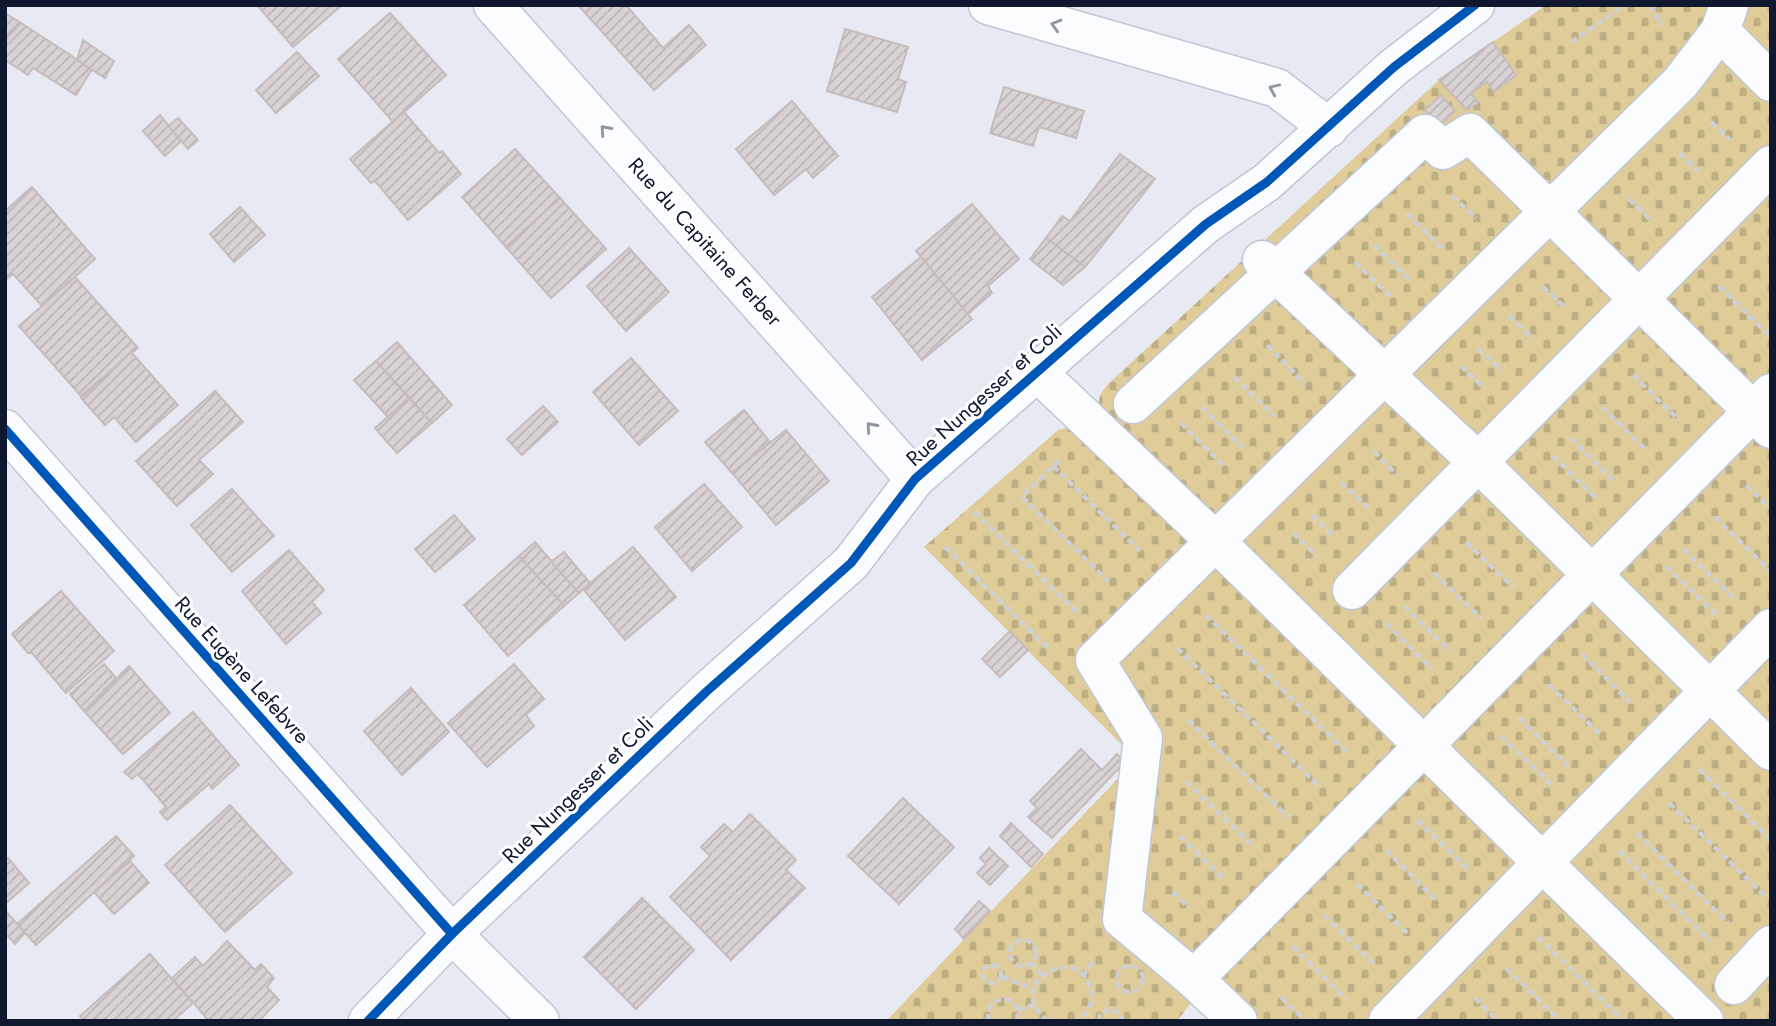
<svg xmlns="http://www.w3.org/2000/svg" width="1776" height="1026" font-family="Jost,sans-serif">
<defs>
<pattern id="cemetery-stones" width="16" height="16" patternUnits="userSpaceOnUse" patternTransform="scale(1.75)"><rect width="16" height="16" fill="#dfcc98"/><path d="M2 7V4a2 2 0 0 1 4 0v3zM10 15v-3a2 2 0 0 1 4 0v3z" fill="#beae83"/></pattern>
<pattern id="building-hatch" width="6" height="6" patternUnits="userSpaceOnUse" patternTransform="scale(1.75)"><rect width="6" height="6" fill="#d9d2d5"/><path d="M-1 1l2-2M0 6l6-6M5 7l2-2" fill="none" stroke="#b9b4b7"/></pattern>
</defs>
<rect width="100%" height="100%" fill="#e7eaf2"/>
<path fill="url(#cemetery-stones)" d="M 1546,5 L 1771,5 L 1771,1021 L 1221,1021 L 1194,999 L 1177,1021 L 886,1021 L 1126,770 L 1133,756 L 924,547 L 1058,430 L 1066,428 L 1077,432 L 1099,408 C 1098,397 1101,392 1108,384 L 1439,80 Z"/>
<g fill="url(#building-hatch)" stroke="#c8bbbc" stroke-width="2">
<path d="M 257,5 L 342,5 L 293,47 Z"/>
<path d="M 578,5 L 626,5 L 663,48 L 689,25 L 706,45 L 654,90 Z"/>
<path d="M 5,13 L 21,23 L 5,39 Z"/>
<path d="M 390,13 L 446,75 L 393,122 L 338,59 Z"/>
<path d="M 21,23 L 92,69 L 76,95 L 33,68 L 28,75 L 5,60 L 5,39 Z"/>
<path d="M 845,29 L 908,47 L 898,79 L 906,82 L 897,112 L 827,91 Z"/>
<path d="M 83,40 L 114,61 L 105,78 L 77,60 Z"/>
<path d="M 1493,42 L 1516,75 L 1494,92 L 1487,82 L 1471,93 L 1478,103 L 1467,110 L 1439,80 Z"/>
<path d="M 297,52 L 319,76 L 276,113 L 256,90 Z"/>
<path d="M 1004,87 L 1084,111 L 1076,138 L 1039,127 L 1033,146 L 990,133 Z"/>
<path d="M 1441,95 L 1455,111 L 1439,125 L 1425,110 Z"/>
<path d="M 792,101 L 838,156 L 813,178 L 806,169 L 774,195 L 736,149 Z"/>
<path d="M 404,112 L 439,153 L 442,151 L 461,174 L 408,220 L 375,181 L 371,183 L 350,159 Z"/>
<path d="M 160,115 L 181,141 L 165,156 L 143,131 Z"/>
<path d="M 178,118 L 198,140 L 188,149 L 168,126 Z"/>
<path d="M 515,149 L 560,198 L 506,247 L 462,197 Z"/>
<path d="M 1120,154 L 1155,179 L 1085,267 L 1046,238 L 1062,216 L 1070,221 Z"/>
<path d="M 32,187 L 95,259 L 42,306 L 13,274 L 7,279 L 5,277 L 5,211 Z"/>
<path d="M 560,198 L 606,249 L 551,298 L 506,247 Z"/>
<path d="M 972,204 L 1019,259 L 988,286 L 992,293 L 968,314 L 916,251 Z"/>
<path d="M 240,207 L 265,235 L 234,262 L 210,234 Z"/>
<path d="M 1046,238 L 1085,267 L 1063,285 L 1030,259 Z"/>
<path d="M 629,248 L 669,292 L 626,331 L 587,286 Z"/>
<path d="M 921,257 L 972,319 L 922,360 L 872,297 Z"/>
<path d="M 75,277 L 138,348 L 81,396 L 19,326 Z"/>
<path d="M 397,342 L 452,405 L 432,423 L 376,361 Z"/>
<path d="M 131,352 L 178,405 L 136,442 L 114,417 L 105,425 L 81,398 Z"/>
<path d="M 631,358 L 678,411 L 639,445 L 593,392 Z"/>
<path d="M 376,361 L 409,398 L 388,417 L 354,380 Z"/>
<path d="M 215,391 L 243,422 L 199,460 L 213,474 L 177,506 L 136,461 Z"/>
<path d="M 409,398 L 432,423 L 397,453 L 375,428 Z"/>
<path d="M 543,406 L 558,422 L 522,455 L 507,439 Z"/>
<path d="M 744,410 L 770,442 L 732,473 L 705,442 Z"/>
<path d="M 786,430 L 829,481 L 776,525 L 732,473 Z"/>
<path d="M 704,484 L 742,527 L 692,571 L 655,527 Z"/>
<path d="M 232,489 L 274,536 L 232,572 L 191,525 Z"/>
<path d="M 454,515 L 475,539 L 435,572 L 415,549 Z"/>
<path d="M 535,542 L 579,593 L 564,606 L 519,556 Z"/>
<path d="M 633,547 L 676,597 L 625,640 L 583,589 Z"/>
<path d="M 289,550 L 324,590 L 312,602 L 321,613 L 286,644 L 242,591 Z"/>
<path d="M 564,552 L 590,583 L 579,593 L 551,562 Z"/>
<path d="M 519,556 L 564,606 L 508,656 L 464,605 Z"/>
<path d="M 61,591 L 114,651 L 66,693 L 32,653 L 28,653 L 12,634 Z"/>
<path d="M 1010,631 L 1028,650 L 1000,677 L 982,659 Z"/>
<path d="M 104,664 L 116,678 L 103,691 L 105,693 L 84,711 L 70,694 Z"/>
<path d="M 514,664 L 544,699 L 526,715 L 534,726 L 487,767 L 448,723 Z"/>
<path d="M 129,666 L 170,713 L 123,754 L 84,711 Z"/>
<path d="M 411,688 L 449,732 L 402,775 L 364,731 Z"/>
<path d="M 193,712 L 239,765 L 212,789 L 209,784 L 167,820 L 160,812 L 166,807 L 138,774 L 132,779 L 124,772 Z"/>
<path d="M 1081,749 L 1102,770 L 1117,754 L 1125,762 L 1052,838 L 1028,817 L 1037,808 L 1030,801 Z"/>
<path d="M 903,798 L 954,847 L 899,904 L 848,856 Z"/>
<path d="M 230,805 L 292,873 L 225,932 L 165,865 Z"/>
<path d="M 750,814 L 796,860 L 786,870 L 805,888 L 731,960 L 670,897 L 710,856 L 701,847 L 724,824 L 733,832 Z"/>
<path d="M 1011,823 L 1043,854 L 1031,867 L 1000,836 Z"/>
<path d="M 116,836 L 134,856 L 36,945 L 17,924 Z"/>
<path d="M 989,848 L 1008,866 L 990,885 L 977,873 L 986,864 L 980,858 Z"/>
<path d="M 8,858 L 29,883 L 5,904 L 5,860 Z"/>
<path d="M 130,861 L 149,883 L 114,914 L 94,892 Z"/>
<path d="M 642,898 L 694,950 L 636,1009 L 584,957 Z"/>
<path d="M 979,901 L 990,911 L 964,939 L 955,929 Z"/>
<path d="M 5,910 L 25,933 L 15,944 L 7,935 L 5,936 Z"/>
<path d="M 227,941 L 255,970 L 261,964 L 274,978 L 267,987 L 279,1000 L 259,1021 L 209,1021 L 172,978 L 195,957 L 203,966 Z"/>
<path d="M 150,954 L 193,1003 L 173,1021 L 84,1021 L 80,1016 Z"/>
</g>
<g fill="none" stroke-linecap="round" stroke-linejoin="round">
<g stroke="#c0c6d6" stroke-width="41">
<g id="minor">
<path d="M 493,5 L 915,479"/>
<path d="M 988,5 L 1277,88 L 1329,128"/>
<path d="M 1720,31 L 1771,82"/>
<path d="M 1262,260 L 1478,462 L 1771,751"/>
<path d="M 1036,371 L 1215,541 L 1704,1021"/>
<path d="M 1133,404 C 1230,314 1327,224 1425,134 L 1443,150 L 1470,133 L 1771,429"/>
<path d="M 5,429 L 452,934 L 540,1021"/>
<path d="M 1352,590 L 1771,165"/>
<path d="M 1194,979 L 1122,919 L 1143,738 L 1095,660 L 1680,83 L 1720,31 L 1729,5"/>
<path d="M 1734,985 L 1771,945"/>
<path d="M 368,1021 L 452,934 L 706,692 L 851,563 L 915,479 L 1206,224 L 1267,182 L 1394,67 L 1475,5"/>
<path d="M 1238,1021 L 1194,979 L 1771,393"/>
<path d="M 1388,1021 L 1771,628"/>
</g>
</g>
<g stroke="#ced0d3" stroke-width="4.5" stroke-dasharray="7 3.5" stroke-linecap="butt">
<path d="M 1650,5 L 1662,25"/>
<path d="M 1571,42 L 1625,5"/>
<path d="M 1711,122 L 1730,140"/>
<path d="M 1679,153 L 1698,171"/>
<path d="M 1452,196 L 1476,218"/>
<path d="M 1629,199 L 1650,219"/>
<path d="M 1407,214 L 1443,249"/>
<path d="M 1374,245 L 1410,280"/>
<path d="M 1355,262 L 1392,298"/>
<path d="M 1719,286 L 1771,337"/>
<path d="M 1543,287 L 1564,307"/>
<path d="M 1509,316 L 1533,339"/>
<path d="M 1267,345 L 1305,384"/>
<path d="M 1478,348 L 1502,371"/>
<path d="M 1461,366 L 1485,389"/>
<path d="M 1633,375 L 1679,420"/>
<path d="M 1234,377 L 1275,417"/>
<path d="M 1202,407 L 1243,448"/>
<path d="M 1602,407 L 1646,450"/>
<path d="M 1181,423 L 1224,466"/>
<path d="M 1571,438 L 1614,481"/>
<path d="M 1374,451 L 1397,475"/>
<path d="M 1553,456 L 1597,499"/>
<path d="M 1059,460 L 1022,497 L 1108,581"/>
<path d="M 1053,466 L 1140,551"/>
<path d="M 1341,482 L 1368,508"/>
<path d="M 1746,485 L 1771,509"/>
<path d="M 974,512 L 1077,612"/>
<path d="M 1312,515 L 1335,538"/>
<path d="M 1715,517 L 1771,572"/>
<path d="M 1293,533 L 1317,556"/>
<path d="M 1466,542 L 1513,587"/>
<path d="M 945,547 L 1050,650"/>
<path d="M 1683,549 L 1735,599"/>
<path d="M 1666,566 L 1718,616"/>
<path d="M 1434,573 L 1481,618"/>
<path d="M 1404,606 L 1450,651"/>
<path d="M 1206,615 L 1348,753"/>
<path d="M 1386,623 L 1432,669"/>
<path d="M 1177,648 L 1319,786"/>
<path d="M 1582,654 L 1630,702"/>
<path d="M 1549,685 L 1601,735"/>
<path d="M 1519,718 L 1568,766"/>
<path d="M 1188,720 L 1288,817"/>
<path d="M 1501,736 L 1553,786"/>
<path d="M 1699,769 L 1771,840"/>
<path d="M 1186,781 L 1255,848"/>
<path d="M 1669,803 L 1766,897"/>
<path d="M 1417,820 L 1469,870"/>
<path d="M 1637,833 L 1728,923"/>
<path d="M 1180,836 L 1224,879"/>
<path d="M 1386,850 L 1437,901"/>
<path d="M 1619,851 L 1710,941"/>
<path d="M 1357,884 L 1408,934"/>
<path d="M 1173,892 L 1189,908"/>
<path d="M 1324,915 L 1375,965"/>
<path d="M 1538,937 L 1624,1021"/>
<circle cx="1023" cy="953" r="13"/>
<path d="M 1293,946 L 1346,999"/>
<path d="M 1031,962 L 1042,975"/>
<circle cx="992" cy="974" r="9"/>
<circle cx="1130" cy="979" r="13"/>
<path d="M 1506,968 L 1561,1021"/>
<path d="M 1083,976 L 1095,959"/>
<path d="M 1002,977 L 1034,989"/>
<path d="M 1281,997 L 1306,1021"/>
<path d="M 1475,998 L 1498,1021"/>
<path d="M 1018,1010 L 1034,1005"/>
<path d="M 989,1021 C 982,993 1024,991 1017,1021"/>
<path d="M 1048,1021 C 999,983 1083,938 1091,993 C 1093,1004 1087,1015 1077,1021"/>
<path d="M 1099,1021 L 1100,1015 L 1110,1009 L 1120,1013 L 1123,1021"/>
</g>
<use href="#minor" stroke="#fbfcfd" stroke-width="38"/>
<g stroke="#fff" stroke-width="13">
<g id="cycleway">
<path d="M 5,429 L 452,934"/>
<path d="M 368,1021 L 452,934 L 706,692 L 851,563 L 915,479 L 1206,224 L 1267,182 L 1394,67 L 1475,5"/>
</g>
</g>
<use href="#cycleway" stroke="#0057b8" stroke-width="9"/>
</g>
<defs><path id="oneway-chevron" d="M-2-3.5L2.5 0L-2 3.5" fill="none" stroke-width="1.6" stroke-linecap="round" stroke-linejoin="round" transform="scale(1.75)"/></defs>
<g stroke="#9195a1">
<use href="#oneway-chevron" transform="translate(1056 25) rotate(-164)"/>
<use href="#oneway-chevron" transform="translate(1274 89) rotate(-156)"/>
<use href="#oneway-chevron" transform="translate(605 130) rotate(-132)"/>
<use href="#oneway-chevron" transform="translate(871 427) rotate(-132)"/>
</g>
<g text-anchor="middle" stroke-width="6" stroke-linejoin="round" paint-order="stroke">
<g font-size="21" fill="#101830" stroke="#fff">
<text transform="translate(705 242) rotate(48)" y="7">Rue du Capitaine Ferber</text>
<text transform="translate(984 395) rotate(-42)" y="7">Rue Nungesser et Coli</text>
<text transform="translate(242 670) rotate(48)" y="7">Rue Eugène Lefebvre</text>
<text transform="translate(578 790) rotate(-44)" y="7">Rue Nungesser et Coli</text>
</g>
</g>
<rect width="1776" height="1026" fill="none" stroke="#101830" stroke-width="14"/>
</svg>
